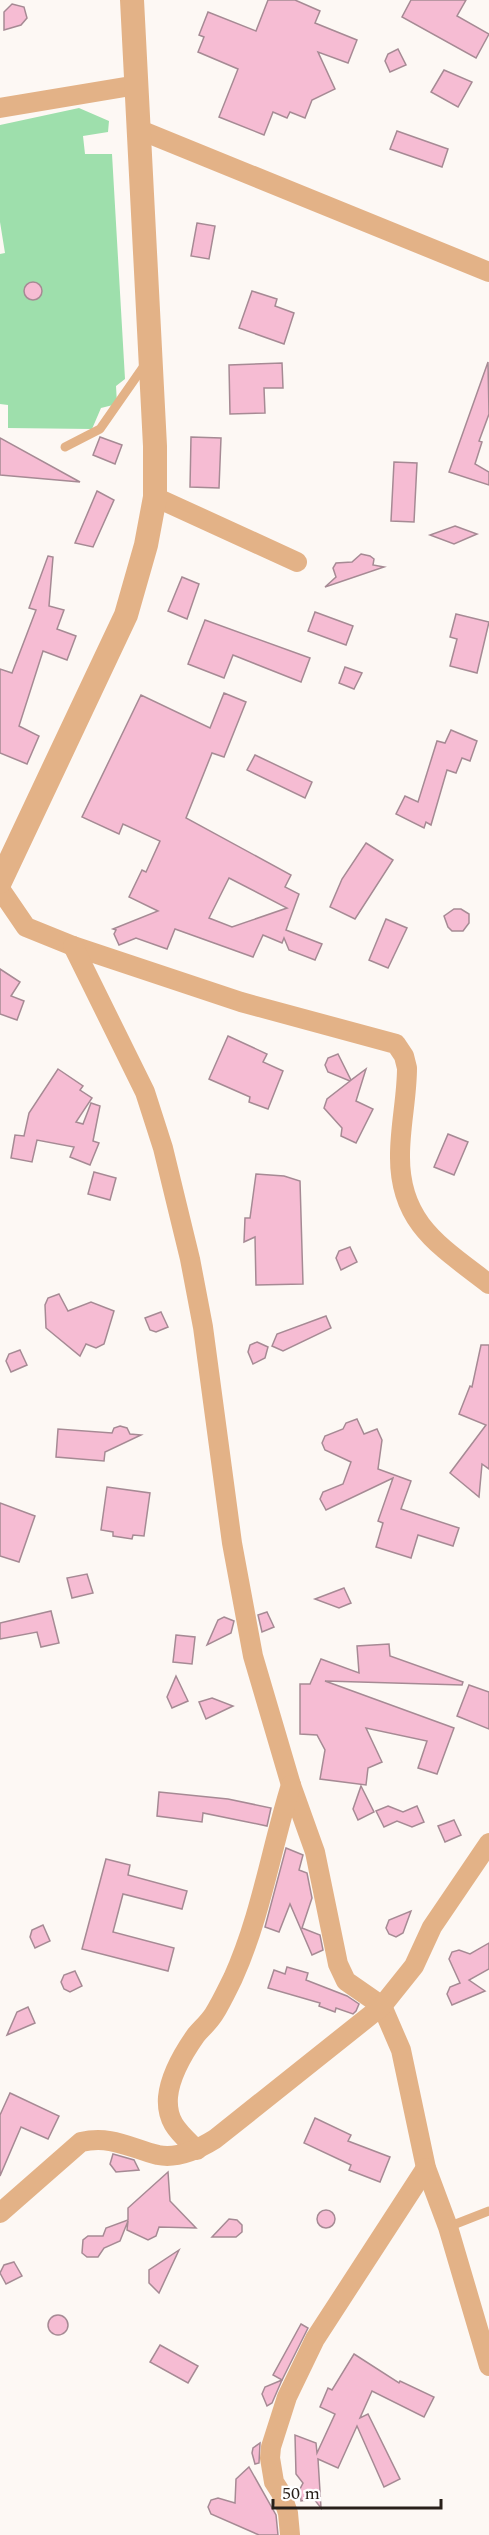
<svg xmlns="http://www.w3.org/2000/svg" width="489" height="2535" font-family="Spectral,serif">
<rect width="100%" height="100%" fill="#fdf8f4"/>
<path fill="#9edfac" d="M 79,108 L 109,121 L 108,132 L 83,136 L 85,154 L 112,154 L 125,379 L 116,386 L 117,404 L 101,408 L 92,429 L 8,428 L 8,405 L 0,404 L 0,254 L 5,253 L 0,222 L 0,125 Z"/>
<g fill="#f6bcd3" stroke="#a68a94" stroke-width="1.5" fill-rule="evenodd">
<path d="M 268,0 L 295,0 L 320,11 L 315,23 L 357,40 L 348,63 L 318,52 L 335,89 L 312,100 L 305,118 L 290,112 L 287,118 L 273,112 L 264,135 L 219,117 L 238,69 L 198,52 L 204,37 L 199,35 L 208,12 L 256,31 Z"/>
<path d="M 411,0 L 466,0 L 457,16 L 489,34 L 476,58 L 402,17 Z"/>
<path d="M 12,4 L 24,7 L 27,18 L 21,25 L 4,30 L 4,12 Z"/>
<path d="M 398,49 L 406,65 L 390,72 L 385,61 L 388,54 Z"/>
<path d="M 444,70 L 472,82 L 458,107 L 431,92 Z"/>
<path d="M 397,131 L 448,149 L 442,167 L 390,149 Z"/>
<path d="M 197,223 L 215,226 L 209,259 L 191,256 Z"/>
<circle cx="33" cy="291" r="9"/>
<path d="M 252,291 L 277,299 L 275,306 L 294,313 L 284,344 L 239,328 Z"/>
<path d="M 488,362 L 489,414 L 479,441 L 482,442 L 475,464 L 489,472 L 489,485 L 449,472 Z"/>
<path d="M 282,363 L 283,388 L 264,388 L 265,413 L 230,414 L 229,365 Z"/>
<path d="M 100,437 L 122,445 L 115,464 L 93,455 Z"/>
<path d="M 191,437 L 221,438 L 219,488 L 190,487 Z"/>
<path d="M 0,438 L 80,482 L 0,475 Z"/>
<path d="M 394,462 L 417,463 L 414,522 L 391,521 Z"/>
<path d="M 97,491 L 114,500 L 93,547 L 75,543 Z"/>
<path d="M 455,526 L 477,534 L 454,544 L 430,535 Z"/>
<path d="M 361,554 L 370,556 L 374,559 L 373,565 L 384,567 L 325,587 L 336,577 L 333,568 L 336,563 L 352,562 Z"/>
<path d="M 48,556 L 53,557 L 49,606 L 64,610 L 57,629 L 76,636 L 67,660 L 43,651 L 19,726 L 39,736 L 27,764 L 0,753 L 0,669 L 12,673 L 36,610 L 29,608 Z"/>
<path d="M 182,577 L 199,584 L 187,619 L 168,611 Z"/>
<path d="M 315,612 L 353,626 L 346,645 L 308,631 Z"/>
<path d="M 456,614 L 489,622 L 477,673 L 450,666 L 457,639 L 450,637 Z"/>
<path d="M 205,620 L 310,658 L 301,682 L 233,655 L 224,678 L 188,664 Z"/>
<path d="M 345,667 L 362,673 L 354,689 L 339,683 Z"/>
<path d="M 224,693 L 246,702 L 224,757 L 212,753 L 186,818 L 291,875 L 285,887 L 299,894 L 286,930 L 322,944 L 315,960 L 289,950 L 284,938 L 282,943 L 263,935 L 253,957 L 175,929 L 167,949 L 136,938 L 119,945 L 114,934 L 116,930 L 113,929 L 158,911 L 129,897 L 142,870 L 146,872 L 160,841 L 123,824 L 119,834 L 82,817 L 141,695 L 210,728 ZM 229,878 L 287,908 L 232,927 L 209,918 Z"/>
<path d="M 451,730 L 477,741 L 470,761 L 462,758 L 456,773 L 447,770 L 431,825 L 426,822 L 424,828 L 396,814 L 405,796 L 418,802 L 437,741 L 445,743 Z"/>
<path d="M 255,755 L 312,782 L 305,798 L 247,770 Z"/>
<path d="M 366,843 L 393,860 L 355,919 L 330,907 L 342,879 Z"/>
<path d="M 454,909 L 461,909 L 469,914 L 469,923 L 463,931 L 452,931 L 448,927 L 444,916 Z"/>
<path d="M 386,919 L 407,928 L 388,968 L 369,960 Z"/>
<path d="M 0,969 L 20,982 L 11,996 L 24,1001 L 17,1020 L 0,1014 Z"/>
<path d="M 228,1036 L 267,1054 L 263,1062 L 283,1071 L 268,1109 L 249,1102 L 250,1097 L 209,1079 Z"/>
<path d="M 338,1054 L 351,1080 L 366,1069 L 356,1101 L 373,1109 L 356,1143 L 341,1136 L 342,1128 L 324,1108 L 327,1099 L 350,1081 L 328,1072 L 325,1065 L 328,1058 Z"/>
<path d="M 58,1069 L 83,1086 L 80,1090 L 92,1098 L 76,1122 L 83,1124 L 91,1103 L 100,1106 L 93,1141 L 99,1143 L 90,1165 L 70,1157 L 74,1147 L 37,1140 L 32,1162 L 11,1158 L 15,1135 L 24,1136 L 29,1113 Z"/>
<path d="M 448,1134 L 468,1142 L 454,1175 L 434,1167 Z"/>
<path d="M 94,1172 L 116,1178 L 110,1200 L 88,1194 Z"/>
<path d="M 256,1174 L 284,1176 L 300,1181 L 303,1284 L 256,1285 L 255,1237 L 244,1242 L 245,1218 L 250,1218 Z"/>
<path d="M 350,1247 L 357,1262 L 341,1270 L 336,1258 L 339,1251 Z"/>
<path d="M 59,1294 L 68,1311 L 91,1302 L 114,1311 L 104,1344 L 96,1348 L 86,1344 L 80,1356 L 46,1328 L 45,1305 L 48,1298 Z"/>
<path d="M 161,1312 L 168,1327 L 156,1332 L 150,1330 L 145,1318 Z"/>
<path d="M 326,1316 L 331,1328 L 283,1351 L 272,1346 L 277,1334 Z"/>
<path d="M 257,1342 L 268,1347 L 265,1358 L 253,1364 L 248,1352 L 250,1345 Z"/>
<path d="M 481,1345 L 489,1345 L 489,1469 L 482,1464 L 479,1497 L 450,1473 L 486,1425 L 459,1414 L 470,1386 L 472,1387 Z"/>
<path d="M 20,1350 L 27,1365 L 11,1372 L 6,1361 L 9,1354 Z"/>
<path d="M 357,1419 L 364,1434 L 377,1429 L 382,1440 L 378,1469 L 411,1481 L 401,1509 L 459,1528 L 453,1546 L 418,1535 L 411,1558 L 376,1547 L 383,1523 L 378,1521 L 393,1478 L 326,1510 L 320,1499 L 323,1492 L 343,1484 L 351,1462 L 325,1450 L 322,1443 L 325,1436 L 343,1429 L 346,1423 Z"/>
<path d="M 120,1426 L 127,1428 L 130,1434 L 141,1435 L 105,1452 L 104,1461 L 56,1457 L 58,1429 L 112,1433 L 114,1428 Z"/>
<path d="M 107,1487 L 150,1493 L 144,1536 L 133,1535 L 132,1539 L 113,1536 L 113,1532 L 101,1530 Z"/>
<path d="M 0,1503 L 35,1516 L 19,1562 L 0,1556 Z"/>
<path d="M 87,1574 L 93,1593 L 72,1598 L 67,1578 Z"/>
<path d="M 344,1588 L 351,1603 L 339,1608 L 315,1599 Z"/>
<path d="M 51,1611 L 59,1643 L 41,1647 L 37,1632 L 0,1639 L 0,1623 Z"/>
<path d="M 267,1612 L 274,1627 L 262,1632 L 258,1615 Z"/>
<path d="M 224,1617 L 234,1621 L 231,1633 L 207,1645 L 218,1620 Z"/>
<path d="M 176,1635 L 195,1637 L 192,1664 L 173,1662 Z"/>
<path d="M 389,1644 L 390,1656 L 463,1682 L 462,1685 L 325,1681 L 454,1728 L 437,1774 L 418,1768 L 427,1741 L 366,1728 L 382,1762 L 368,1768 L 366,1785 L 320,1779 L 325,1750 L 317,1735 L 300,1734 L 300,1684 L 310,1684 L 321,1659 L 359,1673 L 357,1646 Z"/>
<path d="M 176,1676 L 188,1701 L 172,1708 L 167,1697 Z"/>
<path d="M 469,1685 L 489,1692 L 489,1729 L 457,1716 Z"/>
<path d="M 212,1698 L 233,1706 L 206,1719 L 199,1702 Z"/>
<path d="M 361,1786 L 374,1812 L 358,1820 L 353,1809 Z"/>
<path d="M 159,1792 L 228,1799 L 271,1808 L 267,1826 L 203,1813 L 202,1822 L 157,1816 Z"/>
<path d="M 388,1806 L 403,1812 L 417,1806 L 424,1822 L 412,1827 L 397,1821 L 384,1827 L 376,1811 Z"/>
<path d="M 454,1820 L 461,1835 L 445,1842 L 438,1826 Z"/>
<path d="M 286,1848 L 303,1855 L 299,1870 L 307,1873 L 312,1898 L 302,1928 L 320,1935 L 323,1950 L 312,1955 L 290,1904 L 279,1932 L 265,1927 Z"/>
<path d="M 106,1859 L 130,1865 L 128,1875 L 187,1891 L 182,1909 L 123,1894 L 113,1932 L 174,1948 L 168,1971 L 82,1949 Z"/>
<path d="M 411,1911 L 403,1933 L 396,1937 L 389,1934 L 386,1928 L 389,1920 Z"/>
<path d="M 43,1925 L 50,1941 L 35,1948 L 30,1937 L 32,1930 Z"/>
<path d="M 489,1943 L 489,1969 L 469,1980 L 485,1991 L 452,2005 L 447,1994 L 450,1987 L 460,1983 L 449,1959 L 452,1952 L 459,1950 L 470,1954 Z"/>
<path d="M 287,1967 L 308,1973 L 306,1980 L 347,1996 L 359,2004 L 356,2011 L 353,2014 L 336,2008 L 335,2012 L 319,2006 L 320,2003 L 268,1988 L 274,1970 L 285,1974 Z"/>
<path d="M 75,1971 L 82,1986 L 70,1992 L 64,1989 L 61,1982 L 64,1975 Z"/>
<path d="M 28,2007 L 35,2023 L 7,2035 L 17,2012 Z"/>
<path d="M 10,2093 L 59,2116 L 48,2139 L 21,2127 L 0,2176 L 0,2115 Z"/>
<path d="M 315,2118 L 351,2135 L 348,2141 L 390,2157 L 380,2182 L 349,2170 L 351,2165 L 304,2143 Z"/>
<path d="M 113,2154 L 134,2160 L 139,2170 L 116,2172 L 110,2164 Z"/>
<path d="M 168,2172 L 170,2201 L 196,2228 L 159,2227 L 156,2236 L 148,2240 L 127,2230 L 128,2221 L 120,2241 L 104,2248 L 98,2257 L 87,2257 L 82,2253 L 83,2240 L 88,2236 L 103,2236 L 106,2228 L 128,2220 L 128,2208 Z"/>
<circle cx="326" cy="2219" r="9"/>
<path d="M 229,2219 L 237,2220 L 242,2225 L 242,2232 L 236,2237 L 212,2237 Z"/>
<path d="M 179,2250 L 159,2293 L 149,2283 L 149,2270 Z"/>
<path d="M 14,2262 L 22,2276 L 6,2284 L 0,2273 L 4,2265 Z"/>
<circle cx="58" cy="2325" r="10"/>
<path d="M 301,2324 L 308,2328 L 282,2380 L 273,2375 Z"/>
<path d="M 160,2345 L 198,2366 L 188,2383 L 150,2362 Z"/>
<path d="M 354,2354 L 399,2383 L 400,2381 L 434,2397 L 424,2417 L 372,2391 L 360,2418 L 368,2414 L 400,2479 L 384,2487 L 357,2426 L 338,2468 L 318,2459 L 321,2508 L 314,2499 L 301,2501 L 300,2489 L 303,2483 L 296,2474 L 295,2435 L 316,2443 L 317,2453 L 335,2414 L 320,2407 L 328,2388 L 332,2390 Z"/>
<path d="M 282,2380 L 272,2403 L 267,2406 L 262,2394 L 265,2387 Z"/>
<path d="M 260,2443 L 259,2463 L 255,2464 L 252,2453 L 253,2448 Z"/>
<path d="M 249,2467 L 276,2515 L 278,2535 L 259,2535 L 211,2514 L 208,2507 L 211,2500 L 218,2498 L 235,2503 L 236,2479 Z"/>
</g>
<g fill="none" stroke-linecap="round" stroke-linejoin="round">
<g stroke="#e3b287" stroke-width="9">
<path d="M 65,447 L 100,429 L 146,363"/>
<path d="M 448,2227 L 489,2211"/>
</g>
<g stroke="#e3b287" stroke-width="20">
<path d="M 0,108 L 137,85"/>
<path d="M 140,130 L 489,272"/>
<path d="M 155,497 L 297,562"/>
<path d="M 0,889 L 26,927 L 73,946 L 241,1002 L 396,1044 L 404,1056 L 407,1068 C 407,1097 400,1126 400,1155 C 399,1223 440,1246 489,1284"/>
<path d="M 73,946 L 145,1092 L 163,1148 L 190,1259 L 203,1327 L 232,1543 L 253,1656 L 291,1785 L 315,1852 L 338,1964 L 346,1981 L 382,2006 L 401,2050 L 426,2168 L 448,2227 L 489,2366"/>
<path d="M 197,2150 C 180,2133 166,2123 168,2097 C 170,2076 184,2052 196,2035 C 202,2028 209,2022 214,2014 C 221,2003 227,1990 233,1978 C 261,1916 271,1849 291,1785"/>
<path d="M 0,2213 L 81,2142 C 111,2135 130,2148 158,2155 C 178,2159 199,2149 215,2139 L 382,2006 L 414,1966 L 432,1927 L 489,1843"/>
<path d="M 290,2535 L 288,2513 L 281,2493 L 274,2482 L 270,2458 L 271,2447 L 287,2397 L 315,2339 L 426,2168"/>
</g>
<path stroke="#e3b287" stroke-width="24" d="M 0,882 L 126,615 L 146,545 L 155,497 L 155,446 L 132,0"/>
</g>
<path d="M273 2499v9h168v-9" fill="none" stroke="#281f19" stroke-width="3"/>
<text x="282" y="2499" font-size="18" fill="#281f19" stroke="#ffffff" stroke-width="4.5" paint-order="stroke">50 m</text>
</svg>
